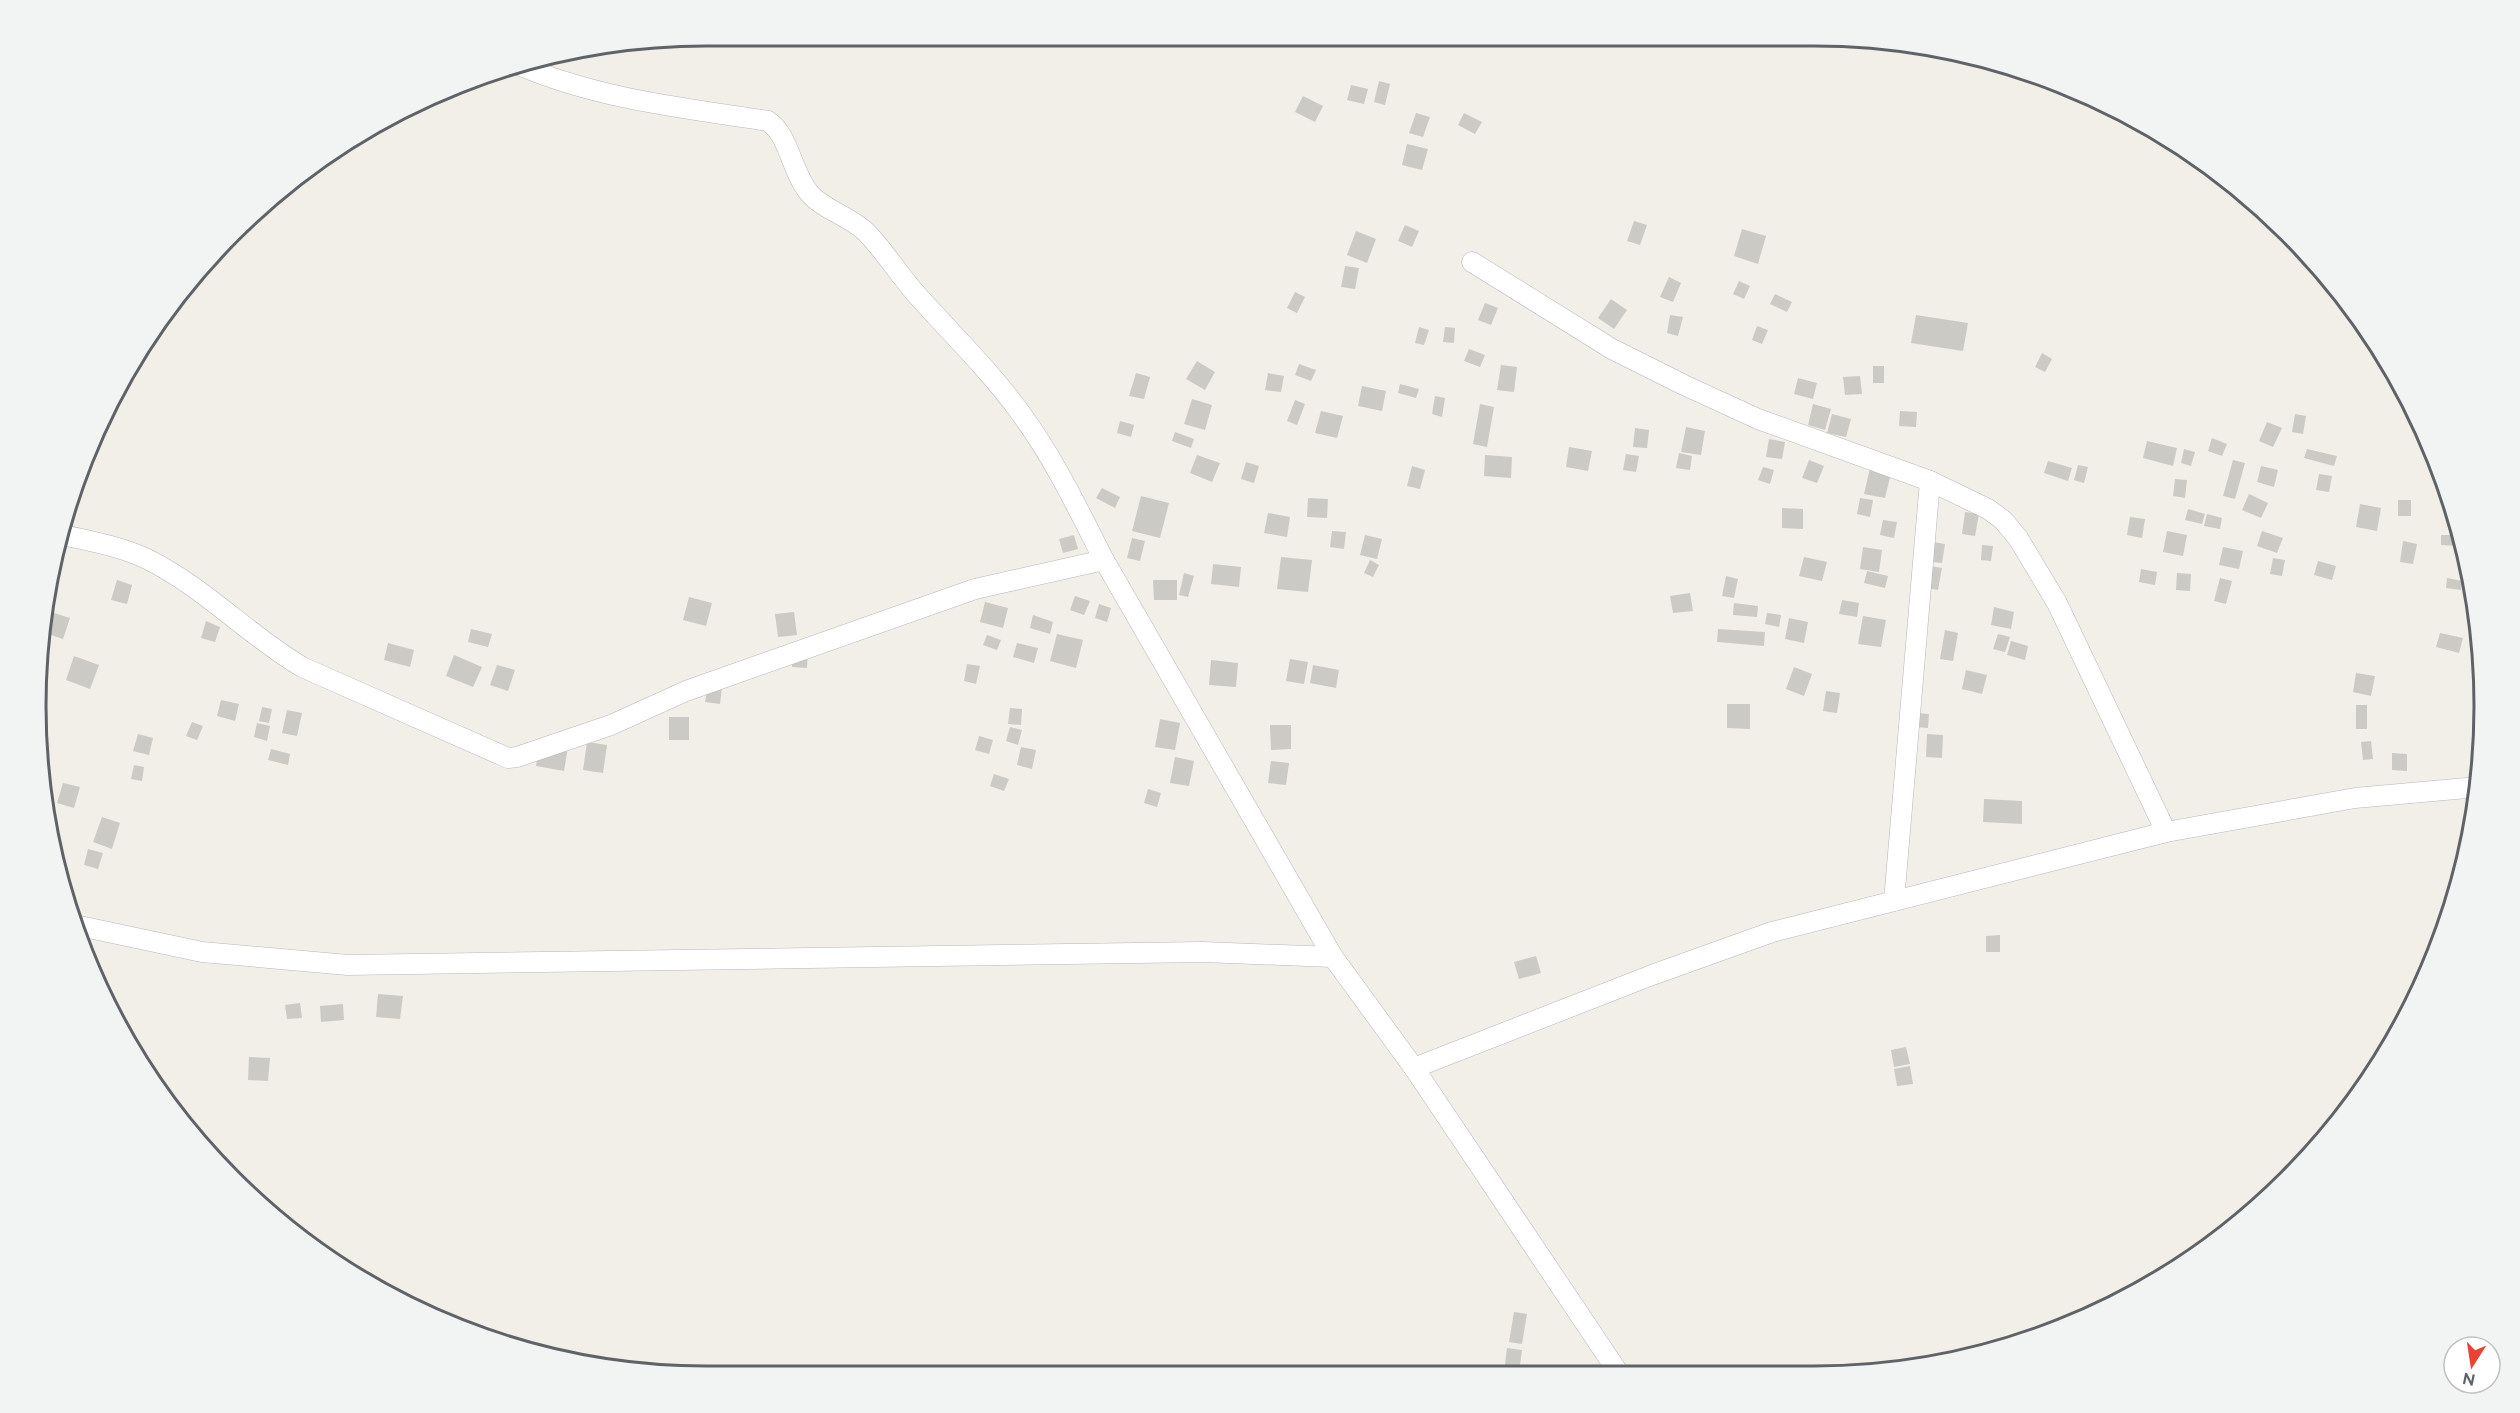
<svg xmlns="http://www.w3.org/2000/svg" width="2520" height="1413" font-family="Raleway,sans-serif">
<rect width="100%" height="100%" fill="#f1efe8"/>
<g fill="#cccac5">
<path d="M 1379,81 L 1390,84 L 1385,105 L 1374,102 Z"/>
<path d="M 1351,85 L 1368,89 L 1364,104 L 1347,100 Z"/>
<path d="M 1303,96 L 1323,106 L 1315,122 L 1295,112 Z"/>
<path d="M 1416,113 L 1430,117 L 1423,137 L 1409,133 Z"/>
<path d="M 1464,113 L 1482,122 L 1475,134 L 1458,125 Z"/>
<path d="M 1407,144 L 1428,149 L 1422,170 L 1402,165 Z"/>
<path d="M 1634,221 L 1647,225 L 1640,245 L 1627,241 Z"/>
<path d="M 1405,225 L 1419,231 L 1412,247 L 1398,241 Z"/>
<path d="M 1742,229 L 1766,236 L 1758,264 L 1734,256 Z"/>
<path d="M 1356,231 L 1376,239 L 1367,263 L 1347,255 Z"/>
<path d="M 1345,266 L 1359,268 L 1355,289 L 1341,287 Z"/>
<path d="M 1669,277 L 1681,283 L 1673,302 L 1660,297 Z"/>
<path d="M 1739,281 L 1750,286 L 1744,299 L 1733,294 Z"/>
<path d="M 1295,292 L 1305,297 L 1297,313 L 1287,308 Z"/>
<path d="M 1775,294 L 1792,302 L 1787,312 L 1770,304 Z"/>
<path d="M 1611,299 L 1627,310 L 1614,329 L 1598,318 Z"/>
<path d="M 1485,303 L 1498,308 L 1491,325 L 1478,320 Z"/>
<path d="M 1670,315 L 1683,317 L 1678,336 L 1667,333 Z"/>
<path d="M 1916,315 L 1968,323 L 1963,351 L 1911,343 Z"/>
<path d="M 1757,326 L 1768,330 L 1762,344 L 1752,340 Z"/>
<path d="M 1419,327 L 1429,330 L 1424,345 L 1415,343 Z"/>
<path d="M 1445,327 L 1455,328 L 1454,343 L 1443,342 Z"/>
<path d="M 1469,349 L 1485,355 L 1480,367 L 1464,361 Z"/>
<path d="M 2042,353 L 2052,359 L 2045,372 L 2035,367 Z"/>
<path d="M 1197,361 L 1215,372 L 1205,390 L 1186,379 Z"/>
<path d="M 1299,364 L 1316,370 L 1311,381 L 1295,375 Z"/>
<path d="M 1501,365 L 1517,367 L 1514,392 L 1497,390 Z"/>
<rect x="1873" y="366" width="11" height="17"/>
<path d="M 1136,373 L 1150,377 L 1144,399 L 1129,396 Z"/>
<path d="M 1268,373 L 1284,376 L 1281,392 L 1265,390 Z"/>
<path d="M 1860,376 L 1862,394 L 1845,395 L 1843,377 Z"/>
<path d="M 1798,378 L 1817,383 L 1813,399 L 1794,394 Z"/>
<path d="M 1400,384 L 1419,389 L 1416,398 L 1398,393 Z"/>
<path d="M 1362,386 L 1386,391 L 1382,411 L 1358,406 Z"/>
<path d="M 1435,396 L 1445,398 L 1442,417 L 1432,414 Z"/>
<path d="M 1192,399 L 1212,405 L 1205,430 L 1184,424 Z"/>
<path d="M 1295,400 L 1305,404 L 1297,425 L 1287,421 Z"/>
<path d="M 1480,404 L 1494,407 L 1487,447 L 1473,444 Z"/>
<path d="M 1813,404 L 1831,409 L 1825,430 L 1808,425 Z"/>
<path d="M 1321,411 L 1343,416 L 1337,438 L 1315,433 Z"/>
<path d="M 1900,411 L 1917,412 L 1916,427 L 1899,426 Z"/>
<path d="M 1832,414 L 1851,419 L 1846,437 L 1827,433 Z"/>
<path d="M 2295,414 L 2306,416 L 2303,434 L 2292,432 Z"/>
<path d="M 1120,421 L 1134,425 L 1131,437 L 1117,433 Z"/>
<path d="M 2267,422 L 2282,428 L 2273,447 L 2259,441 Z"/>
<path d="M 1686,427 L 1705,431 L 1701,455 L 1681,452 Z"/>
<path d="M 1635,428 L 1649,430 L 1647,448 L 1633,447 Z"/>
<path d="M 1175,432 L 1194,439 L 1191,448 L 1172,441 Z"/>
<path d="M 2212,438 L 2227,444 L 2222,456 L 2208,451 Z"/>
<path d="M 1769,439 L 1785,442 L 1782,459 L 1766,457 Z"/>
<path d="M 2147,441 L 2177,448 L 2173,466 L 2143,458 Z"/>
<path d="M 1569,447 L 1592,451 L 1588,471 L 1566,467 Z"/>
<path d="M 2184,449 L 2195,452 L 2191,466 L 2181,463 Z"/>
<path d="M 2307,449 L 2337,456 L 2334,466 L 2304,458 Z"/>
<path d="M 1679,453 L 1692,456 L 1690,470 L 1676,468 Z"/>
<path d="M 1626,454 L 1639,456 L 1636,472 L 1623,470 Z"/>
<path d="M 1197,455 L 1220,463 L 1212,482 L 1190,473 Z"/>
<path d="M 1485,455 L 1512,457 L 1511,478 L 1484,476 Z"/>
<path d="M 1809,460 L 1824,466 L 1817,483 L 1802,478 Z"/>
<path d="M 2233,460 L 2245,463 L 2235,499 L 2223,496 Z"/>
<path d="M 2048,461 L 2072,468 L 2068,481 L 2044,473 Z"/>
<path d="M 1246,462 L 1259,466 L 1254,483 L 1241,479 Z"/>
<path d="M 2078,465 L 2088,467 L 2084,483 L 2074,480 Z"/>
<path d="M 1412,466 L 1425,470 L 1420,489 L 1407,486 Z"/>
<path d="M 2261,466 L 2278,470 L 2274,487 L 2257,482 Z"/>
<path d="M 1763,467 L 1774,470 L 1770,484 L 1758,480 Z"/>
<path d="M 1870,468 L 1891,473 L 1885,498 L 1864,494 Z"/>
<path d="M 2319,474 L 2332,476 L 2329,492 L 2316,490 Z"/>
<path d="M 2175,479 L 2187,480 L 2185,498 L 2173,496 Z"/>
<path d="M 1102,488 L 1120,497 L 1115,508 L 1096,498 Z"/>
<path d="M 2249,494 L 2268,503 L 2261,518 L 2242,510 Z"/>
<path d="M 1141,496 L 1169,503 L 1160,538 L 1132,531 Z"/>
<path d="M 1308,498 L 1328,499 L 1327,518 L 1307,517 Z"/>
<path d="M 1860,498 L 1873,500 L 1870,517 L 1857,514 Z"/>
<rect x="2398" y="500" width="13" height="16"/>
<path d="M 2360,504 L 2381,508 L 2377,531 L 2356,527 Z"/>
<path d="M 1782,508 L 1803,509 L 1803,529 L 1782,528 Z"/>
<path d="M 2188,509 L 2205,514 L 2202,524 L 2185,520 Z"/>
<path d="M 1965,512 L 1979,514 L 1975,536 L 1962,534 Z"/>
<path d="M 1268,513 L 1290,517 L 1287,537 L 1264,533 Z"/>
<path d="M 2207,514 L 2222,518 L 2220,529 L 2204,526 Z"/>
<path d="M 2130,517 L 2145,519 L 2142,538 L 2127,535 Z"/>
<path d="M 1883,520 L 1897,522 L 1894,538 L 1880,535 Z"/>
<path d="M 1332,531 L 1346,532 L 1344,549 L 1330,547 Z"/>
<path d="M 2167,531 L 2187,535 L 2183,556 L 2163,552 Z"/>
<path d="M 2262,531 L 2283,538 L 2277,553 L 2257,546 Z"/>
<path d="M 1074,535 L 1078,549 L 1063,553 L 1059,539 Z"/>
<path d="M 1365,535 L 1382,539 L 1377,559 L 1360,555 Z"/>
<path d="M 2441,535 L 2457,535 L 2457,546 L 2441,545 Z"/>
<path d="M 1132,538 L 1145,541 L 1140,561 L 1127,558 Z"/>
<path d="M 1927,541 L 1945,544 L 1942,563 L 1924,561 Z"/>
<path d="M 2403,541 L 2417,544 L 2413,564 L 2400,562 Z"/>
<path d="M 1982,545 L 1993,546 L 1991,561 L 1981,560 Z"/>
<path d="M 1863,547 L 1882,550 L 1879,572 L 1860,569 Z"/>
<path d="M 2223,547 L 2243,551 L 2239,569 L 2219,565 Z"/>
<path d="M 1281,557 L 1312,560 L 1308,592 L 1277,589 Z"/>
<path d="M 1804,557 L 1827,562 L 1822,581 L 1799,576 Z"/>
<path d="M 2273,558 L 2285,560 L 2282,576 L 2270,574 Z"/>
<path d="M 1370,560 L 1379,565 L 1373,577 L 1364,573 Z"/>
<path d="M 2318,561 L 2336,566 L 2332,580 L 2314,575 Z"/>
<path d="M 1213,564 L 1241,567 L 1239,587 L 1211,584 Z"/>
<path d="M 1925,565 L 1942,568 L 1938,590 L 1921,587 Z"/>
<path d="M 2141,569 L 2157,572 L 2155,585 L 2139,582 Z"/>
<path d="M 1867,571 L 1888,576 L 1885,588 L 1864,583 Z"/>
<path d="M 1184,573 L 1194,576 L 1188,597 L 1179,595 Z"/>
<path d="M 2177,573 L 2191,574 L 2190,591 L 2176,590 Z"/>
<path d="M 1726,576 L 1738,579 L 1734,598 L 1722,596 Z"/>
<path d="M 2220,578 L 2232,581 L 2226,604 L 2214,601 Z"/>
<path d="M 2447,578 L 2462,581 L 2461,590 L 2446,588 Z"/>
<path d="M 117,580 L 132,585 L 127,604 L 111,600 Z"/>
<path d="M 1153,580 L 1177,580 L 1177,600 L 1154,600 Z"/>
<path d="M 1690,593 L 1693,611 L 1673,613 L 1670,596 Z"/>
<path d="M 1075,596 L 1090,601 L 1084,615 L 1070,610 Z"/>
<path d="M 689,597 L 712,603 L 706,626 L 683,620 Z"/>
<path d="M 1842,600 L 1859,603 L 1857,617 L 1839,614 Z"/>
<path d="M 985,602 L 1008,608 L 1003,628 L 980,622 Z"/>
<path d="M 1734,603 L 1758,606 L 1757,617 L 1733,615 Z"/>
<path d="M 1099,604 L 1111,608 L 1107,622 L 1095,618 Z"/>
<path d="M 1994,607 L 2014,612 L 2011,629 L 1991,625 Z"/>
<path d="M 51,612 L 70,618 L 63,639 L 45,633 Z"/>
<path d="M 794,612 L 797,635 L 778,637 L 775,614 Z"/>
<path d="M 1767,613 L 1781,615 L 1779,627 L 1765,624 Z"/>
<path d="M 1033,615 L 1053,622 L 1050,634 L 1030,628 Z"/>
<path d="M 1863,616 L 1886,620 L 1881,647 L 1858,644 Z"/>
<path d="M 1789,618 L 1808,622 L 1804,643 L 1785,639 Z"/>
<path d="M 206,621 L 220,627 L 215,642 L 201,638 Z"/>
<path d="M 471,629 L 492,634 L 488,647 L 468,642 Z"/>
<path d="M 1718,629 L 1765,632 L 1764,646 L 1717,642 Z"/>
<path d="M 1945,630 L 1958,633 L 1953,661 L 1940,659 Z"/>
<path d="M 2440,633 L 2463,638 L 2459,653 L 2436,647 Z"/>
<path d="M 1057,634 L 1083,640 L 1076,668 L 1050,661 Z"/>
<path d="M 1998,634 L 2010,637 L 2005,652 L 1993,649 Z"/>
<path d="M 987,635 L 1001,640 L 997,650 L 983,645 Z"/>
<path d="M 2011,641 L 2028,646 L 2025,660 L 2007,655 Z"/>
<path d="M 388,643 L 414,650 L 410,667 L 384,660 Z"/>
<path d="M 1017,643 L 1038,648 L 1034,663 L 1013,657 Z"/>
<path d="M 793,648 L 808,649 L 807,668 L 792,667 Z"/>
<path d="M 454,655 L 482,667 L 473,687 L 446,676 Z"/>
<path d="M 74,656 L 99,665 L 90,689 L 66,680 Z"/>
<path d="M 1290,659 L 1308,662 L 1304,684 L 1286,681 Z"/>
<path d="M 1211,660 L 1238,663 L 1236,687 L 1209,685 Z"/>
<path d="M 967,664 L 980,666 L 976,684 L 964,681 Z"/>
<path d="M 497,665 L 515,670 L 508,691 L 490,685 Z"/>
<path d="M 1313,665 L 1339,670 L 1336,688 L 1310,683 Z"/>
<path d="M 1794,667 L 1812,674 L 1804,696 L 1786,689 Z"/>
<path d="M 1966,670 L 1987,675 L 1982,694 L 1962,689 Z"/>
<path d="M 2356,673 L 2375,676 L 2371,696 L 2353,692 Z"/>
<path d="M 708,685 L 722,687 L 720,704 L 705,702 Z"/>
<path d="M 1826,691 L 1840,693 L 1837,713 L 1823,711 Z"/>
<path d="M 2476,691 L 2482,691 L 2481,709 L 2477,709 Z"/>
<path d="M 221,700 L 239,704 L 235,721 L 217,716 Z"/>
<path d="M 1727,704 L 1750,704 L 1750,729 L 1727,728 Z"/>
<rect x="2356" y="705" width="11" height="24"/>
<path d="M 262,707 L 272,709 L 269,723 L 259,721 Z"/>
<path d="M 1010,708 L 1022,709 L 1021,725 L 1008,724 Z"/>
<path d="M 287,710 L 302,713 L 297,736 L 282,733 Z"/>
<path d="M 1917,713 L 1929,714 L 1928,728 L 1915,727 Z"/>
<rect x="669" y="717" width="20" height="23"/>
<path d="M 1160,719 L 1180,723 L 1175,750 L 1155,747 Z"/>
<path d="M 192,722 L 203,726 L 197,740 L 186,736 Z"/>
<path d="M 257,723 L 270,726 L 267,741 L 254,737 Z"/>
<path d="M 1270,725 L 1291,725 L 1291,749 L 1271,750 Z"/>
<path d="M 1010,727 L 1022,730 L 1018,745 L 1006,741 Z"/>
<path d="M 138,734 L 153,738 L 149,755 L 133,751 Z"/>
<path d="M 1927,734 L 1943,735 L 1942,758 L 1926,757 Z"/>
<path d="M 979,736 L 993,740 L 989,754 L 975,750 Z"/>
<path d="M 2371,741 L 2373,759 L 2363,760 L 2361,742 Z"/>
<path d="M 540,742 L 568,747 L 564,771 L 536,766 Z"/>
<path d="M 587,742 L 607,745 L 603,773 L 583,770 Z"/>
<path d="M 1021,747 L 1036,750 L 1032,769 L 1017,765 Z"/>
<path d="M 271,749 L 290,754 L 288,765 L 268,760 Z"/>
<path d="M 2392,753 L 2407,754 L 2407,771 L 2392,770 Z"/>
<path d="M 1175,757 L 1194,761 L 1189,786 L 1170,783 Z"/>
<path d="M 1271,761 L 1289,763 L 1286,785 L 1268,783 Z"/>
<path d="M 134,765 L 144,767 L 142,781 L 131,779 Z"/>
<path d="M 994,774 L 1009,779 L 1004,791 L 990,786 Z"/>
<path d="M 63,783 L 80,787 L 74,808 L 57,803 Z"/>
<path d="M 1148,789 L 1161,793 L 1157,807 L 1144,803 Z"/>
<path d="M 1984,799 L 2022,801 L 2022,824 L 1983,822 Z"/>
<path d="M 102,817 L 120,823 L 112,849 L 93,842 Z"/>
<path d="M 88,849 L 103,853 L 98,869 L 84,865 Z"/>
<path d="M 2000,935 L 2000,952 L 1986,952 L 1986,936 Z"/>
<path d="M 1536,956 L 1541,973 L 1519,979 L 1514,962 Z"/>
<path d="M 378,994 L 403,996 L 400,1019 L 376,1017 Z"/>
<path d="M 300,1003 L 302,1018 L 287,1019 L 285,1005 Z"/>
<path d="M 343,1004 L 344,1020 L 321,1022 L 320,1006 Z"/>
<path d="M 1906,1047 L 1910,1064 L 1894,1067 L 1891,1050 Z"/>
<path d="M 249,1057 L 270,1058 L 268,1081 L 248,1080 Z"/>
<path d="M 1910,1066 L 1913,1084 L 1897,1086 L 1894,1069 Z"/>
<path d="M 1514,1312 L 1527,1314 L 1522,1344 L 1509,1342 Z"/>
<path d="M 1507,1348 L 1522,1350 L 1519,1373 L 1504,1373 Z"/>
</g>
<g fill="none" stroke-linecap="round" stroke-linejoin="round">
<g stroke="#b5b8bc" stroke-width="21">
<g id="street">
<path d="M 1472,262 L 1612,349 L 1684,385 L 1758,419 L 1930,481 L 1988,509 L 2003,520 L 2018,538 L 2057,603 L 2166,832"/>
<path d="M 59,534 C 88,541 120,546 147,559 C 204,587 248,635 302,667 L 508,758 L 517,757 L 611,725 L 686,691 L 975,589 L 1104,560 C 1078,509 1054,458 1019,411 C 989,370 951,333 917,295 C 900,276 883,249 866,232 C 848,215 824,210 810,194 C 791,172 790,136 768,121 C 684,108 598,99 519,65"/>
<path d="M 1104,560 L 1333,957 L 1414,1068 L 1618,1372"/>
<path d="M 1894,901 L 1930,481"/>
<path d="M 75,925 L 202,952 L 348,965 L 1203,952 L 1333,957"/>
<path d="M 1414,1068 L 1652,975 L 1772,932 L 2166,832 L 2355,798 L 2478,787"/>
</g>
</g>
<use href="#street" stroke="#fff" stroke-width="20"/>
</g>
<path d="M0 0H2520V1413H0ZM706 46H1814A660 660 0 0 1 2474 706V706A660 660 0 0 1 1814 1366H706A660 660 0 0 1 46 706V706A660 660 0 0 1 706 46Z" fill="#f2f3f3" fill-rule="evenodd"/>
<path fill="none" stroke="#5f6368" stroke-width="3" d="M706 46H1814A660 660 0 0 1 2474 706V706A660 660 0 0 1 1814 1366H706A660 660 0 0 1 46 706V706A660 660 0 0 1 706 46Z"/>
<g transform="translate(2472 1365) rotate(192)"><circle r="28" fill="#ffffff" stroke="#bfc1c3" stroke-width="1.5"/>
<path d="M0-4.5L10 22L0 15L-10 22Z" fill="#ea4335"/>
<text y="-9" font-size="16" font-weight="bold" text-anchor="middle" fill="#5f6368">N</text>
</g>
</svg>
